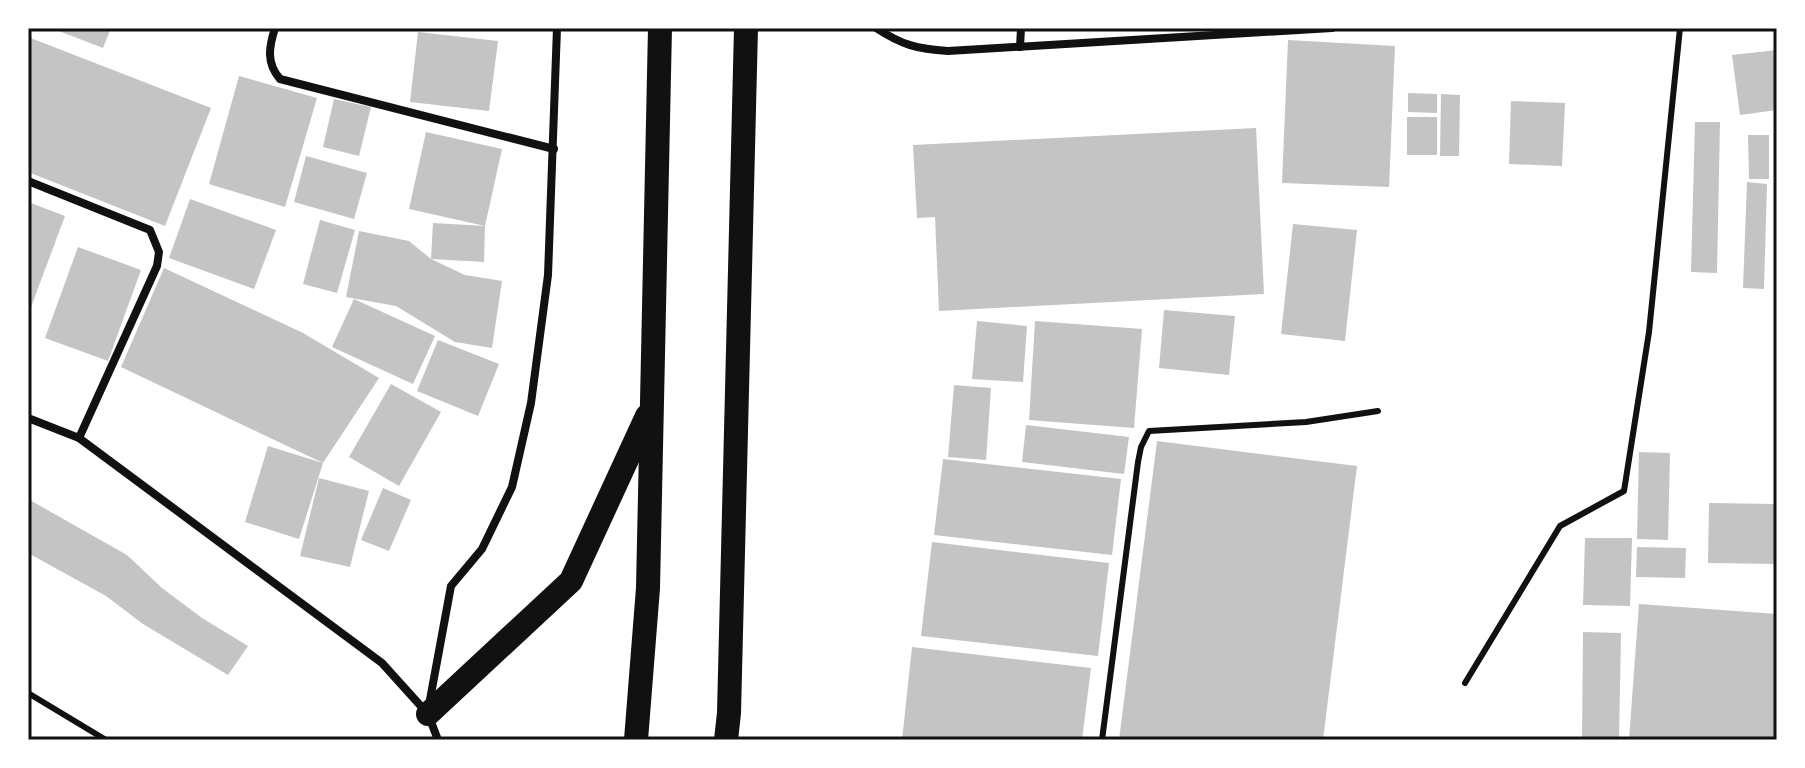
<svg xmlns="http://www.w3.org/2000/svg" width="1805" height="768" font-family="'Open Sans',sans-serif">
<rect width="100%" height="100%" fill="#fff"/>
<g fill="#c4c4c4">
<path d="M 51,28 L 111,28 L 103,48 Z"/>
<path d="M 418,32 L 498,41 L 489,111 L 410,102 Z"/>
<path d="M 28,37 L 211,108 L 165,226 L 28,172 Z"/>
<path d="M 1288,40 L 1395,46 L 1389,187 L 1282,183 Z"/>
<path d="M 1777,50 L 1777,110 L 1740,115 L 1732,55 Z"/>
<path d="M 239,76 L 317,98 L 285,207 L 209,184 Z"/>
<path d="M 1408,93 L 1437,94 L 1437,113 L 1408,112 Z"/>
<path d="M 1441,94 L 1460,95 L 1459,156 L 1440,156 Z"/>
<path d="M 334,99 L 371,107 L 359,156 L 323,147 Z"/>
<path d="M 1511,101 L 1565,103 L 1562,166 L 1509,164 Z"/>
<rect x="1407" y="117" width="30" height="38"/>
<path d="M 1695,122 L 1720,122 L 1717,273 L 1691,272 Z"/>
<path d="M 1256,128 L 1264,294 L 939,311 L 935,217 L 917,218 L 913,145 Z"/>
<path d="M 426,132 L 502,149 L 485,226 L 484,262 L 431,259 L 465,275 L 502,281 L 492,348 L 455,342 L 396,306 L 346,297 L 359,231 L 409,241 L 431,259 L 433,223 L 485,226 L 409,209 Z"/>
<path d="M 1748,135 L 1769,135 L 1769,179 L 1749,179 Z"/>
<path d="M 306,156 L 367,173 L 354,219 L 294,202 Z"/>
<path d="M 1747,182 L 1767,184 L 1764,289 L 1743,288 Z"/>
<path d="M 190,199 L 276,230 L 254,289 L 169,258 Z"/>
<path d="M 28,202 L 65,216 L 28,315 Z"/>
<path d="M 320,220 L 355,230 L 337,293 L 303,284 Z"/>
<path d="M 1293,224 L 1357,230 L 1345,341 L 1281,334 Z"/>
<path d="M 78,247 L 141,270 L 108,361 L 45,338 Z"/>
<path d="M 164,268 L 303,333 L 379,378 L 323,463 L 121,367 Z"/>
<path d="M 354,299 L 435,336 L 413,384 L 332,347 Z"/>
<path d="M 1164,310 L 1235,316 L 1229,375 L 1159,368 Z"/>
<path d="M 977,321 L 1027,326 L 1023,382 L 972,379 Z"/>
<path d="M 1035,321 L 1142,329 L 1134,428 L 1029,420 Z"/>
<path d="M 438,340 L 499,364 L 478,416 L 417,391 Z"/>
<path d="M 391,384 L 441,412 L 399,486 L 349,457 Z"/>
<path d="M 954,385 L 991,388 L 986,460 L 948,457 Z"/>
<path d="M 1026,425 L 1129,437 L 1124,474 L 1022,462 Z"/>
<path d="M 1157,441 L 1357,466 L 1323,740 L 1119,740 Z"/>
<path d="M 268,446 L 323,463 L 299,539 L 245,522 Z"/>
<path d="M 1639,452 L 1670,453 L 1668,540 L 1637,539 Z"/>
<path d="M 943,459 L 1121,479 L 1112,555 L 934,535 Z"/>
<path d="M 319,478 L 369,491 L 350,567 L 300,556 Z"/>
<path d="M 383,488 L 411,500 L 389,551 L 361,540 Z"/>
<path d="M 28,499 L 127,555 L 162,588 L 202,618 L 248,646 L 228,675 L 143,624 L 106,596 L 28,553 Z"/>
<path d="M 1709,503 L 1777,504 L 1777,564 L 1708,563 Z"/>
<path d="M 1585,538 L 1632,538 L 1630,606 L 1583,605 Z"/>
<path d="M 932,542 L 1109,563 L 1098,656 L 921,636 Z"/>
<path d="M 1637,547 L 1686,548 L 1685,578 L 1636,577 Z"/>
<path d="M 1639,604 L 1777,614 L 1777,740 L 1629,740 Z"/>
<path d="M 1583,632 L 1621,633 L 1619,740 L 1582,740 Z"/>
<path d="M 912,647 L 1091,668 L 1082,740 L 902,740 Z"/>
</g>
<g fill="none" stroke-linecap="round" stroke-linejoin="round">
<g stroke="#111" stroke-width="6">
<path d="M 1465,683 L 1560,526 L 1624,491 L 1649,332 L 1680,28"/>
<path d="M 28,693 L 106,740"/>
<path d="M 1102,740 L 1138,462 L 1141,447 L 1149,431 L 1306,422 L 1378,411"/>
</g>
<g stroke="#111" stroke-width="8">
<path d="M 275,28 C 269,47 266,63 280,79 L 554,149"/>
<path d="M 876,28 C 902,45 917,49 948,51 L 1332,28"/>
<path d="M 1020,47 L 1021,28"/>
<path d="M 28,181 L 150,230 L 159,252 L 157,266 L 79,438"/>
<path d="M 28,418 L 79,438 L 382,663 L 428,714 L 438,740"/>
<path d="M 429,705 L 451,586 L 482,549 L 512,487 L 531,403 L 548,275 L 557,28"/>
</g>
<g stroke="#111" stroke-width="24">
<path d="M 428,714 L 571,581 L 647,416"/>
<path d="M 636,740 L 648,588 L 660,28"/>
<path d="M 726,740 L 729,713 L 746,28"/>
</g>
</g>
<rect width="1805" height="768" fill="none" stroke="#ffffff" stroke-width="60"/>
<rect x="30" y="30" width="1745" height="708" fill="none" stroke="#111" stroke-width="3"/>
</svg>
